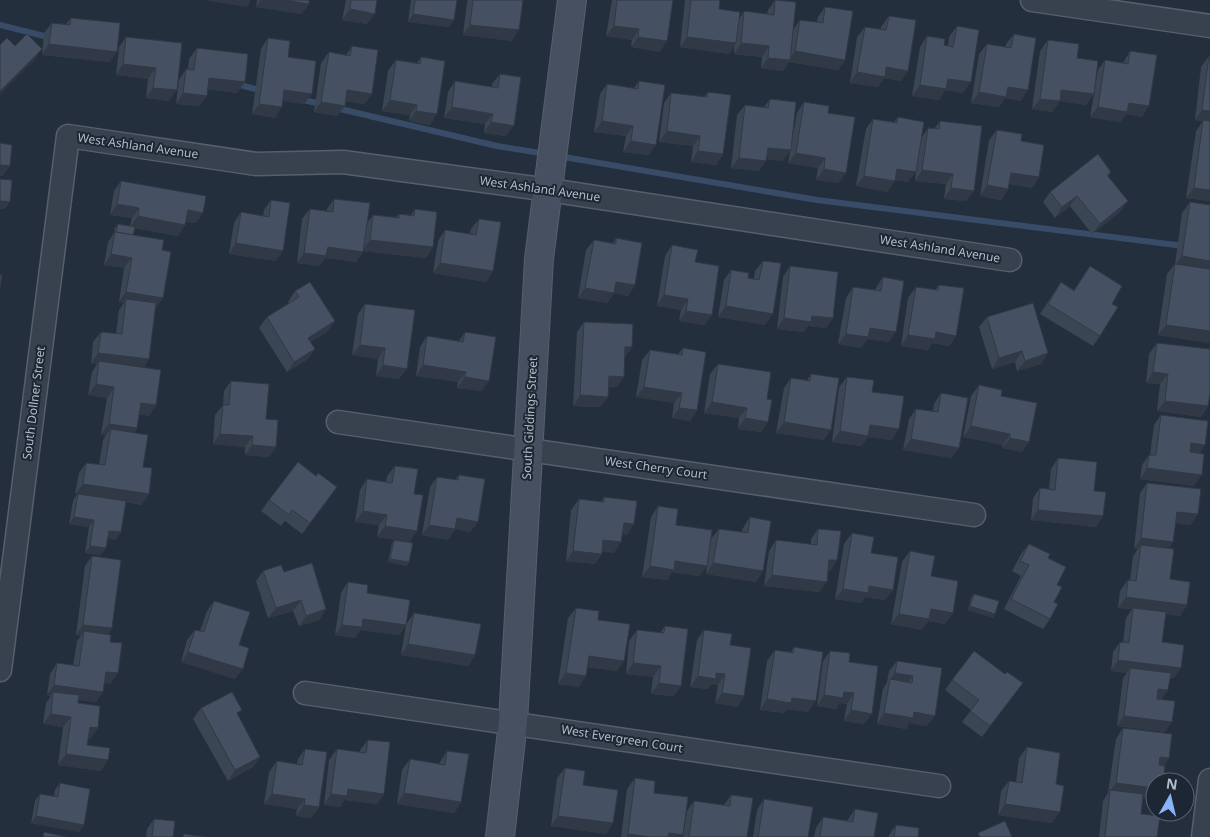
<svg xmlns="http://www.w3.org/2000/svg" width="1210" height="837" font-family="'Noto Sans',sans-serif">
<rect width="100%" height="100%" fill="#242f3e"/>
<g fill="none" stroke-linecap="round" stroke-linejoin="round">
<g stroke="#394c67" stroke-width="6">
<path d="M 0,25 L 52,38"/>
<path d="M 236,84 L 263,91"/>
<path d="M 299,99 L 321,104"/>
<path d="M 336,108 L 497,146 L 546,154"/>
<path d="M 558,156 L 817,200 L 1184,246"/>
</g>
<g stroke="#565f6c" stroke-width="25">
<g id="street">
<path d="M 1032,0 L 1210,26"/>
<path d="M 338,422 L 974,515"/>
<path d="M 0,670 L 68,136 L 256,164 L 343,162 L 549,190 L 1010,260"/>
<path d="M 305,693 L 939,786"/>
<path d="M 1203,837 L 1210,780"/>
</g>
</g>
<g stroke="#565f6c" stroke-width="30">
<path id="secondary" d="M 500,837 L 513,722 L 539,259 L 572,0"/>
</g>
<use href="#street" stroke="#38414e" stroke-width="22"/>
<use href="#secondary" stroke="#465061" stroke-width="28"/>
</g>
<g fill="#3b4654">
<path d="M 257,0 L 309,0 L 309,4 L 301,14 L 256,7 Z"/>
<path d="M 343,0 L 377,0 L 367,24 L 342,20 L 346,0 Z"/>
<path d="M 411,0 L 457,0 L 449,27 L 408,22 Z"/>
<path d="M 468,0 L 523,0 L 512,41 L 463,35 L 467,2 Z"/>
<path d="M 612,0 L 673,0 L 660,52 L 631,47 L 632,40 L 606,36 Z"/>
<path d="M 685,0 L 720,0 L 719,9 L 740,18 L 744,11 L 767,14 L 768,10 L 775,0 L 793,30 L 800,20 L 817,22 L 818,17 L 825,7 L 845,60 L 838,70 L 789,62 L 783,71 L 761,68 L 762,57 L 734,54 L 734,46 L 729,54 L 680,47 Z"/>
<path d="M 889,16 L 901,81 L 884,78 L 878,87 L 850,83 L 857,37 L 865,27 L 881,29 L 881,27 Z"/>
<path d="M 71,18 L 110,62 L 42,55 L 44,33 L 52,23 L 66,24 Z"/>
<path d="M 957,26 L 963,93 L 945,90 L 939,100 L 912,96 L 920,47 L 927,36 L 944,45 L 948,46 L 949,37 Z"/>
<path d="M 1014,34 L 1021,101 L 1005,98 L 999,107 L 971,103 L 979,54 L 987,44 L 1006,47 L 1006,44 Z"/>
<path d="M 126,37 L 182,43 L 169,101 L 146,98 L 148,79 L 116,75 L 119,47 Z"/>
<path d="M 268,38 L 288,57 L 304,104 L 283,101 L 275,118 L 252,114 L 261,49 Z"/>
<path d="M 1048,40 L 1077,58 L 1094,92 L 1098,70 L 1105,60 L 1123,63 L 1130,51 L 1142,117 L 1126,114 L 1120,122 L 1090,117 L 1094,94 L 1086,105 L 1060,101 L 1052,112 L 1032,109 L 1040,51 Z"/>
<path d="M 352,46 L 372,94 L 364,104 L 345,101 L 345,106 L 337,116 L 314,112 L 321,63 L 329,52 L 346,55 Z"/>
<path d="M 197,48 L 237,93 L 207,89 L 207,96 L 199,106 L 176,104 L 179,80 L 186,69 L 188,69 L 189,59 Z"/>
<path d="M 1209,56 L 1210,57 L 1210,201 L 1186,198 L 1196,131 L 1203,121 L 1195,120 L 1201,67 Z"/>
<path d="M 421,57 L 430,125 L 409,121 L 410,115 L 382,111 L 388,71 L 396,60 L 417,63 Z"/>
<path d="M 500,74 L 506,136 L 484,133 L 485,124 L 444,118 L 448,92 L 455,81 L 492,87 L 492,84 Z"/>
<path d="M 639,81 L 649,155 L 623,152 L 626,136 L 594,132 L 600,94 L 607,84 L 634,88 Z"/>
<path d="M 708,92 L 723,154 L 716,165 L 691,162 L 693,146 L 659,142 L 664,103 L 671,93 L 704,97 Z"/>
<path d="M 770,99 L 783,161 L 767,159 L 759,171 L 731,168 L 737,115 L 745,105 L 764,107 Z"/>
<path d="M 804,102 L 828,113 L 839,183 L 816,180 L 818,168 L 788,163 L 797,113 Z"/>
<path d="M 898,117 L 922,137 L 928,128 L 934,129 L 940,121 L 966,201 L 944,199 L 946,184 L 915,181 L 917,162 L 908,182 L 895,180 L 887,192 L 856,186 L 866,129 L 873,119 L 894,122 Z"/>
<path d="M 997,130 L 1021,141 L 1039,177 L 1032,188 L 1009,184 L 1008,189 L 1001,200 L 980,196 L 989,140 Z"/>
<path d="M 1111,172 L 1108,177 L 1120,212 L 1092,234 L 1070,206 L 1055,218 L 1043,202 L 1050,192 Z"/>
<path d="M 121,181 L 203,213 L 195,223 L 186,222 L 178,236 L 134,228 L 133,235 L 162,250 L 163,298 L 155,308 L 149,359 L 143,368 L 156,405 L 149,416 L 139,414 L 137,428 L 134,433 L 149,494 L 141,505 L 126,502 L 116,540 L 108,538 L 101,555 L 85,553 L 89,527 L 69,524 L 73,501 L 77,494 L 75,494 L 79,473 L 86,463 L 99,465 L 103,440 L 106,435 L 101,434 L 107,398 L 88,395 L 92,372 L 97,364 L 91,364 L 93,342 L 101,332 L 116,334 L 119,310 L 124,303 L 119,302 L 124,268 L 104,265 L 108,242 L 114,233 L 115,228 L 118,224 L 130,226 L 132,218 L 110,215 L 114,191 Z"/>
<path d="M 334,199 L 367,223 L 373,215 L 396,217 L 399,214 L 411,215 L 415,209 L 433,247 L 426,258 L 363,251 L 356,262 L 325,258 L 319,266 L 297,263 L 302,219 L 310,209 L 327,211 L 327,209 Z"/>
<path d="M 271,200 L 276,261 L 229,254 L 234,223 L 241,212 L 263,216 L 264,210 Z"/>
<path d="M 1190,202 L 1210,205 L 1210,343 L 1158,335 L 1167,274 L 1175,264 L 1182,213 Z"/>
<path d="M 479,219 L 493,271 L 486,282 L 433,273 L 438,241 L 445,230 L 470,234 L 471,229 Z"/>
<path d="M 616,238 L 635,285 L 628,296 L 614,293 L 607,303 L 578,298 L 586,250 L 594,240 L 613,243 Z"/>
<path d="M 672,245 L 695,262 L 712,315 L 704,325 L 679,321 L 681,310 L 657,306 L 665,256 Z"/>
<path d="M 763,261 L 765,325 L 718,317 L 724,280 L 731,270 L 748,278 L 754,279 L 755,271 Z"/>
<path d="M 790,266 L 833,318 L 826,328 L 808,326 L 804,332 L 777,329 L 783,277 Z"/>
<path d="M 1090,266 L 1100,336 L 1093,346 L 1040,314 L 1061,282 L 1074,290 Z"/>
<path d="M 883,277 L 889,342 L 867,339 L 861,348 L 838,344 L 846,298 L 853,287 L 875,290 L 876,288 Z"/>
<path d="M 939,285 L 956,336 L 949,346 L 932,343 L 928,350 L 901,346 L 908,298 L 916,287 L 935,290 Z"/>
<path d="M 295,291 L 327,332 L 310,342 L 315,349 L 307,360 L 287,372 L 259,328 L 267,317 L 289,304 L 288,302 Z"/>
<path d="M 365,304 L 399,379 L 376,376 L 378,359 L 352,355 L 358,314 Z"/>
<path d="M 987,317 L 1048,353 L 1041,364 L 1017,371 L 1015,362 L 992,369 L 979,327 Z"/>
<path d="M 584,322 L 632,347 L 625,357 L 617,387 L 608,387 L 608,397 L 600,407 L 573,406 L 577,332 Z"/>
<path d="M 465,332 L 482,391 L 457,388 L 458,382 L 416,376 L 420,347 L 427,336 L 459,341 Z"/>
<path d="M 1157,343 L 1208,406 L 1201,417 L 1157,411 L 1160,384 L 1146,383 L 1149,354 Z"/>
<path d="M 683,348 L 697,410 L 690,421 L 672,418 L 674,403 L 636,397 L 642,360 L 650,350 L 678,354 Z"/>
<path d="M 718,364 L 767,399 L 761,432 L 738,429 L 739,418 L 704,413 L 710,374 Z"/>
<path d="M 811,374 L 824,440 L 776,433 L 784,388 L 791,378 L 807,380 Z"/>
<path d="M 847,377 L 872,392 L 892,440 L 868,437 L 861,446 L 832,442 L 839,387 Z"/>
<path d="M 231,381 L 266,419 L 276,447 L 269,457 L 245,455 L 245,447 L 213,444 L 215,415 L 223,405 L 224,391 Z"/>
<path d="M 979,385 L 1001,396 L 1029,442 L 1022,452 L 1002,448 L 1003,445 L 963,437 L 971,396 Z"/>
<path d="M 941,393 L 952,458 L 903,450 L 909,419 L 916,409 L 933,411 L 934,404 Z"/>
<path d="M 1161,415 L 1205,445 L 1199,453 L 1194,486 L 1140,479 L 1142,465 L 1149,455 L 1150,455 L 1154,425 Z"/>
<path d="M 1058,458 L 1103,516 L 1096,527 L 1031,520 L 1033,498 L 1040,488 L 1049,489 L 1051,469 Z"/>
<path d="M 395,466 L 414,494 L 410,542 L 377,537 L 379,525 L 355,522 L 360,490 L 367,479 L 386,482 L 387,476 Z"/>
<path d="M 459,475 L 478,522 L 470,532 L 455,529 L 448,540 L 422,535 L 430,487 L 437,477 L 455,480 Z"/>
<path d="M 1147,483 L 1191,525 L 1176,523 L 1169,549 L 1170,579 L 1187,605 L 1180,616 L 1165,614 L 1162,642 L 1174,678 L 1170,678 L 1162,699 L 1165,732 L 1117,726 L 1123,678 L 1127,673 L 1111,671 L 1113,652 L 1120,642 L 1123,642 L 1126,618 L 1132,609 L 1118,608 L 1120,591 L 1128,580 L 1130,581 L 1133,556 L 1138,549 L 1134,549 L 1140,493 Z"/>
<path d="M 330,497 L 302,534 L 285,521 L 281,526 L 261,511 L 269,500 Z"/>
<path d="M 604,497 L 627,535 L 622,534 L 614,553 L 602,551 L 595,564 L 566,561 L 571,510 L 579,499 L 601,502 Z"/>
<path d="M 658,506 L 676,525 L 707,566 L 699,576 L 672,572 L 667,580 L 642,577 L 651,517 Z"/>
<path d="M 750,517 L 756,582 L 706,574 L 711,539 L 719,529 L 742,532 L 743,528 Z"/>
<path d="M 818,529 L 837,560 L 830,571 L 828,571 L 819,592 L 764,586 L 769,551 L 776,540 L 811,544 L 811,539 Z"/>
<path d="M 852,533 L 871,553 L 885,600 L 865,597 L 861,603 L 835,599 L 844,544 Z"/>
<path d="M 394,540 L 409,562 L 406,566 L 388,562 L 392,543 Z"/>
<path d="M 1029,544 L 1048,558 L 1057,585 L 1050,619 L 1043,629 L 1004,609 L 1021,576 L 1012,571 L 1021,554 Z"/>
<path d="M 910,551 L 931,576 L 953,613 L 945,624 L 928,621 L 922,630 L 891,624 L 902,562 Z"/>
<path d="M 92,556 L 112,628 L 108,634 L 118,673 L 110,684 L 105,683 L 96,702 L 79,700 L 78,703 L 98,728 L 90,739 L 88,738 L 87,745 L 101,771 L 58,765 L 63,727 L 43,724 L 46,703 L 51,696 L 47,695 L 50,674 L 57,663 L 73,666 L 77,641 L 81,636 L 76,635 L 85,566 Z"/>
<path d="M 263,571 L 284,572 L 326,609 L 319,620 L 299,626 L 293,611 L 268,618 L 256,581 Z"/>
<path d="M 348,582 L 367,593 L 407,623 L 414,613 L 475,655 L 468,666 L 401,655 L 406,625 L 399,635 L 360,630 L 355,638 L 335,635 L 341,593 Z"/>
<path d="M 974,594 L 995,614 L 993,618 L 968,610 L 971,598 Z"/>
<path d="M 214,601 L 239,645 L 235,679 L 181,662 L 187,640 L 195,630 L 200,631 L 207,611 Z"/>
<path d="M 576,608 L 617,671 L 587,667 L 579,687 L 558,684 L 568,618 Z"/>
<path d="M 665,626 L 674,696 L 651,694 L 653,677 L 626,674 L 629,641 L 637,630 L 660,633 Z"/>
<path d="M 704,630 L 730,645 L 744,696 L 737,707 L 715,703 L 718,685 L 712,684 L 708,689 L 690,687 L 697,640 Z"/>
<path d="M 794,647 L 808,712 L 787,709 L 784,713 L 760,710 L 767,661 L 775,650 L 791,652 Z"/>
<path d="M 830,651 L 849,662 L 864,724 L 844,721 L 847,704 L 840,703 L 836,709 L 817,706 L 823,661 Z"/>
<path d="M 897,661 L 942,668 L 927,726 L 909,723 L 906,729 L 877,724 L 883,689 L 887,682 L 889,671 Z"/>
<path d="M 1005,674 L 1023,683 L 982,737 L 962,722 L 971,710 L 945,690 L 952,680 Z"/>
<path d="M 201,708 L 238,716 L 260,757 L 253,767 L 228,781 L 193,719 Z"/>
<path d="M 1123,728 L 1169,758 L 1164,765 L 1154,800 L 1143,798 L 1141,814 L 1157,837 L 1099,837 L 1103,801 L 1108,793 L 1116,739 Z"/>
<path d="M 368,740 L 384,794 L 377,804 L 344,800 L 340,807 L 324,805 L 329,760 L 337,749 L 360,752 L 360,750 Z"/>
<path d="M 1027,747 L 1056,784 L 1052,823 L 998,815 L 1001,791 L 1009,781 L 1016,782 L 1019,758 Z"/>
<path d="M 305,749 L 319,807 L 311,818 L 296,816 L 297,809 L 264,804 L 269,772 L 277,761 L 297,764 L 298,759 Z"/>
<path d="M 447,751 L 461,802 L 454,813 L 397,804 L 402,770 L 410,759 L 439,764 L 440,762 Z"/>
<path d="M 565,768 L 613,823 L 606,834 L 551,826 L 557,778 Z"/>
<path d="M 635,778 L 654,793 L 681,837 L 621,837 L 627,789 Z"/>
<path d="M 60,783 L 84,825 L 79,832 L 31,823 L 35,801 L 40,794 L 54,796 L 55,790 Z"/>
<path d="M 731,795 L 747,837 L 683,837 L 687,811 L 694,801 L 724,805 Z"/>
<path d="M 764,799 L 808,837 L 753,837 L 757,810 Z"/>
<path d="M 855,809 L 874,837 L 814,837 L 816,828 L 823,817 L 847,821 Z"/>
<path d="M 154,819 L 173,837 L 146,837 L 147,829 Z"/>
<path d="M 896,825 L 918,837 L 889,837 L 889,835 Z"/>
</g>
<g fill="#303945">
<path d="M 204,0 L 251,0 L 247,7 Z"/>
<path d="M 261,0 L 284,0 L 309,4 L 301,14 L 256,7 Z"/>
<path d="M 350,9 L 375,14 L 367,24 L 342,20 Z"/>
<path d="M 413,14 L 454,20 L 449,27 L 408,22 Z"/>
<path d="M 470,25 L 519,30 L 512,41 L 463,35 Z"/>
<path d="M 614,26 L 639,29 L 632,40 L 606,36 Z"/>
<path d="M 638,37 L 667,41 L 660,52 L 631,47 Z"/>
<path d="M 687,37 L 736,43 L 729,54 L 680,47 Z"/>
<path d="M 741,43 L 769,46 L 762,57 L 734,54 Z"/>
<path d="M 49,44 L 117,52 L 110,62 L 42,55 Z"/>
<path d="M 42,49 L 35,59 L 0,94 L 0,91 Z"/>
<path d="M 795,51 L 845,60 L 838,70 L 789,62 L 783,71 L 761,68 L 768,58 L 789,60 Z"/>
<path d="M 123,64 L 156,68 L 148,79 L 116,75 Z"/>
<path d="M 886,67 L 908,71 L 901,81 L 884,78 L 878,87 L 850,83 L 857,72 Z"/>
<path d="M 209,78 L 245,82 L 237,93 L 201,89 Z"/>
<path d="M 948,79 L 971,82 L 963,93 L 945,90 L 939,100 L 912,96 L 920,85 Z"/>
<path d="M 1008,87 L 1028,90 L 1021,101 L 1005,98 L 999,107 L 971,103 L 979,92 Z"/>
<path d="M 153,88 L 177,90 L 169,101 L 146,98 Z"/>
<path d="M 284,90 L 312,94 L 304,104 L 277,100 Z"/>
<path d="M 347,90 L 372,94 L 364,104 L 340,101 Z"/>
<path d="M 1061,90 L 1094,94 L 1086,105 L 1054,100 Z"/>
<path d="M 183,93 L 207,96 L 199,106 L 176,104 Z"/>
<path d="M 1040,99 L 1060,101 L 1052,112 L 1032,109 Z"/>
<path d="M 390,100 L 417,105 L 410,115 L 382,111 Z"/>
<path d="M 321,102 L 345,106 L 337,116 L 314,112 Z"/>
<path d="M 1129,103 L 1149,106 L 1142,117 L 1126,114 L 1120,122 L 1090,117 L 1098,107 Z"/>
<path d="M 259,104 L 282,107 L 275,118 L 252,114 Z"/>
<path d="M 452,107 L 493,114 L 485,124 L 444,118 Z"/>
<path d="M 1202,110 L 1210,111 L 1210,122 L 1195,120 Z"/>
<path d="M 416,111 L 437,114 L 430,125 L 409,121 Z"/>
<path d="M 602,121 L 633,126 L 626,136 L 594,132 Z"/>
<path d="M 491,122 L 514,126 L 506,136 L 484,133 Z"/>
<path d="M 667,131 L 700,136 L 693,146 L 659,142 Z"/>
<path d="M 631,141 L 656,145 L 649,155 L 623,152 Z"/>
<path d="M 768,148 L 791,150 L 783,161 L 761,158 Z"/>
<path d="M 698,151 L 723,154 L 716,165 L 691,162 Z"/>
<path d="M 796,153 L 825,158 L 818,168 L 788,163 Z"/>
<path d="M 739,158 L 766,161 L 759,171 L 731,168 Z"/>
<path d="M 0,165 L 10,166 L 3,176 L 0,176 Z"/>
<path d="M 824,169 L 846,173 L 839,183 L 816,180 Z"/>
<path d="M 897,169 L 916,172 L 908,182 L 889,179 Z"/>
<path d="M 922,170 L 953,174 L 946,184 L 915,181 Z"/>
<path d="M 1011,173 L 1039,177 L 1032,188 L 1004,183 Z"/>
<path d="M 864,176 L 895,181 L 887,192 L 856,186 Z"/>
<path d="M 987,185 L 1008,189 L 1001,200 L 980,196 Z"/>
<path d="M 951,188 L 974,191 L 966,201 L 944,199 Z"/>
<path d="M 1194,188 L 1210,190 L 1210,201 L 1186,198 Z"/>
<path d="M 1077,196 L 1070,206 L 1055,218 L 1062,207 Z"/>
<path d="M 0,201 L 10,202 L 5,209 L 0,209 Z"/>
<path d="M 1128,201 L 1120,212 L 1092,234 L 1100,224 Z"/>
<path d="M 117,204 L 139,208 L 132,218 L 110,215 Z"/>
<path d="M 188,210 L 203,213 L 195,223 L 181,221 Z"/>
<path d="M 138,216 L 185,225 L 178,236 L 130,227 Z"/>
<path d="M 370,240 L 433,247 L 426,258 L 362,251 Z"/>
<path d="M 236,243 L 283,251 L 276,261 L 229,254 Z"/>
<path d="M 328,247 L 363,252 L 356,262 L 325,258 L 319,266 L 297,263 L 304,253 Z"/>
<path d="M 111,254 L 132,258 L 124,268 L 104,265 Z"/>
<path d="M 1182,256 L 1210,261 L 1210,272 L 1174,267 Z"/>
<path d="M 440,263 L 493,271 L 486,282 L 433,273 Z"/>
<path d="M 616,282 L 635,285 L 628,296 L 614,293 L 607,303 L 578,298 L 585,288 Z"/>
<path d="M 126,292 L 163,298 L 155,309 L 126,304 L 126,299 L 124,303 L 119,302 Z"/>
<path d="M 664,295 L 688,299 L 681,310 L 657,306 Z"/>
<path d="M 726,306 L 773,314 L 765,325 L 718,317 Z"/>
<path d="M 686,311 L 712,315 L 704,325 L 679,321 Z"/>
<path d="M 812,316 L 833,318 L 826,328 L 808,326 L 804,332 L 777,329 L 784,318 Z"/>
<path d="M 335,321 L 327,332 L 300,348 L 308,338 Z"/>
<path d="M 1166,325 L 1210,331 L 1210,343 L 1158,335 Z"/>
<path d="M 870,328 L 896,332 L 889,342 L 867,339 L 861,348 L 838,344 L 846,334 Z"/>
<path d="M 936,332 L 956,336 L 949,346 L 932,343 L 928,350 L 901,346 L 908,335 Z"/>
<path d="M 360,345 L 385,348 L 378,359 L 352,355 Z"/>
<path d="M 625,347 L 632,347 L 624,358 Z"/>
<path d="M 315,349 L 307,360 L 287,372 L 294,362 Z"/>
<path d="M 1022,351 L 1015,362 L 992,369 L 999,358 Z"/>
<path d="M 98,353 L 149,359 L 141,370 L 99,361 L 97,364 L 91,364 Z"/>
<path d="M 1048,353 L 1041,364 L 1017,371 L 1025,361 Z"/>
<path d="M 383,365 L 407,369 L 399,379 L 376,376 Z"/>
<path d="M 423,365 L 466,372 L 458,382 L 416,376 Z"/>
<path d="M 1153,372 L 1168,374 L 1160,384 L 1146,383 Z"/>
<path d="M 609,376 L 624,377 L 617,387 L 601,386 Z"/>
<path d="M 465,377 L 489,381 L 482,391 L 457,388 Z"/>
<path d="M 96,384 L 114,387 L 107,398 L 88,395 Z"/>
<path d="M 644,387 L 682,393 L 674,403 L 636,397 Z"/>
<path d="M 580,395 L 608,397 L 600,407 L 573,406 Z"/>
<path d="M 1165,401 L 1208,406 L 1201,417 L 1157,411 Z"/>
<path d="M 712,402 L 747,408 L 739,418 L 704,413 Z"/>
<path d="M 141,403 L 156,405 L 149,416 L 134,413 Z"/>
<path d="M 679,408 L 697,410 L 690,421 L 672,418 Z"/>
<path d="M 745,418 L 768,422 L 761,432 L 738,429 Z"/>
<path d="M 784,422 L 831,430 L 824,440 L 776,433 Z"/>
<path d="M 109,424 L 137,428 L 130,438 L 111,429 L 106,435 L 101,434 Z"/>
<path d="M 870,425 L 899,429 L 892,440 L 868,437 L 861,446 L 832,442 L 840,431 Z"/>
<path d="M 971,426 L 1010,434 L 1003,445 L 963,437 Z"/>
<path d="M 220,434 L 253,436 L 245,447 L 213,444 Z"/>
<path d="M 1010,438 L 1029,442 L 1022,452 L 1002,448 Z"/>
<path d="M 911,439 L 959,448 L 952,458 L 903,450 Z"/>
<path d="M 1191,443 L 1205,445 L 1198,456 L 1183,454 Z"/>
<path d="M 252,445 L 276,447 L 269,457 L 245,455 Z"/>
<path d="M 1147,468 L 1202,475 L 1194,486 L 1140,479 Z"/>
<path d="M 83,484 L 149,494 L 141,505 L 75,494 Z"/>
<path d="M 1038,510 L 1103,516 L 1096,527 L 1031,520 Z"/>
<path d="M 363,511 L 387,515 L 379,525 L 355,522 Z"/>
<path d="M 1177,512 L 1198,514 L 1191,525 L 1170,522 Z"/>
<path d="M 74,517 L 94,520 L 89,527 L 69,524 Z"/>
<path d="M 457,518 L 478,522 L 470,532 L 455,529 L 448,540 L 422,535 L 429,525 Z"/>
<path d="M 624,523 L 634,524 L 627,535 L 616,533 Z"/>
<path d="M 385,526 L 417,531 L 410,542 L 377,537 Z"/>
<path d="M 109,531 L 121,532 L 116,540 L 104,538 Z"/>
<path d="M 1141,538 L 1173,542 L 1166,553 L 1141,545 L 1138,549 L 1134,549 Z"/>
<path d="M 603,540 L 621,542 L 614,553 L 596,551 Z"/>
<path d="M 90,546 L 106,548 L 101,555 L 85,553 Z"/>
<path d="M 573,551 L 602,554 L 595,564 L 566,561 Z"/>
<path d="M 390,559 L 409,562 L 406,566 L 388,562 Z"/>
<path d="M 829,560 L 837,560 L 830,571 L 822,570 Z"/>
<path d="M 675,561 L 707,566 L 699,576 L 672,572 L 667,580 L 642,577 L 650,566 Z"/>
<path d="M 713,563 L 763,571 L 756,582 L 706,574 Z"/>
<path d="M 772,575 L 827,582 L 819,592 L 764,586 Z"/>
<path d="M 869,586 L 893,590 L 885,600 L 865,597 L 861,603 L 835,599 L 843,589 Z"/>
<path d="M 1126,597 L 1187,605 L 1180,616 L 1133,610 L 1133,608 L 1132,609 L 1118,608 Z"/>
<path d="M 301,600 L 293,611 L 268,618 L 276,608 Z"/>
<path d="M 970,606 L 995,614 L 993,618 L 968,610 Z"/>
<path d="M 326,609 L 319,620 L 299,626 L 306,616 Z"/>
<path d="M 931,609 L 953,613 L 945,624 L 928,621 L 922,630 L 891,624 L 899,614 Z"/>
<path d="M 363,619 L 406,625 L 399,635 L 360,630 L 355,638 L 335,635 L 342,625 Z"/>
<path d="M 83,625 L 112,628 L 105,639 L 84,631 L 81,636 L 76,635 Z"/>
<path d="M 408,644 L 475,655 L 468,666 L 401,655 Z"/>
<path d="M 188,652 L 243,669 L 235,679 L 181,662 Z"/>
<path d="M 589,656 L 624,661 L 617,671 L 582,666 Z"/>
<path d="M 1118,660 L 1181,668 L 1174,678 L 1129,673 L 1130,668 L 1127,673 L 1111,671 Z"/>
<path d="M 633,663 L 661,666 L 653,677 L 626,674 Z"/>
<path d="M 106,672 L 118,673 L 110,684 L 99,682 Z"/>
<path d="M 566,673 L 586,676 L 579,687 L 558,684 Z"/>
<path d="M 716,673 L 725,674 L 718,685 L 712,684 L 708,689 L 690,687 L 698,676 Z"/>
<path d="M 895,673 L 913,676 L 905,687 L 890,680 Z"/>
<path d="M 659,683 L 681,686 L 674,696 L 651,694 Z"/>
<path d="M 1023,683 L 1015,694 L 982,737 L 990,726 Z"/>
<path d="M 54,685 L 103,692 L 96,702 L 53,696 L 53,692 L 51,696 L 47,695 Z"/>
<path d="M 1158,689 L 1168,690 L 1161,700 L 1151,699 Z"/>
<path d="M 844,692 L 854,693 L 847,704 L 840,703 L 836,709 L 817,706 L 824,695 Z"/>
<path d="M 722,693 L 744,696 L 737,707 L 715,703 Z"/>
<path d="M 792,698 L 816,701 L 808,712 L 787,709 L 784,713 L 760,710 L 767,699 Z"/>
<path d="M 851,710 L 872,714 L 864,724 L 844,721 Z"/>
<path d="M 914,712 L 935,716 L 927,726 L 909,723 L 906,729 L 877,724 L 884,713 Z"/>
<path d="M 51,714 L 71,717 L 63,727 L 43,724 Z"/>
<path d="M 1124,716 L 1172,722 L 1165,732 L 1117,726 Z"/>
<path d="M 90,727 L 98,728 L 90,739 L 82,738 Z"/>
<path d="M 66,754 L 108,760 L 101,771 L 58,765 Z"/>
<path d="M 260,757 L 253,767 L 228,781 L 235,770 Z"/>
<path d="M 1160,757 L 1169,758 L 1162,769 L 1153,768 Z"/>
<path d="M 1116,783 L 1155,788 L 1155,799 L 1154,800 L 1110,794 L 1110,791 Z"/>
<path d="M 348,789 L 384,794 L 377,804 L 344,800 L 340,807 L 324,805 L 331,794 Z"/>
<path d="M 404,793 L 461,802 L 454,813 L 397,804 Z"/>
<path d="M 272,794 L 305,799 L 297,809 L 264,804 Z"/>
<path d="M 1005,804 L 1060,812 L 1052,823 L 998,815 Z"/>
<path d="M 304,805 L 319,807 L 311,818 L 296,816 Z"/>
<path d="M 36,816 L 84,825 L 79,832 L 31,823 Z"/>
<path d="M 558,816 L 613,823 L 606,834 L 551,826 Z"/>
<path d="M 669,833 L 683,835 L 681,837 L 666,837 Z"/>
<path d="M 628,834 L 650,837 L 626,837 Z"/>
</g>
<g fill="#455162" stroke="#303945">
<path d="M 284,0 L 309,0 L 309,4 Z"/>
<path d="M 351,0 L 377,0 L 375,14 L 350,9 Z"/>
<path d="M 415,0 L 457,0 L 454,20 L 413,14 Z"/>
<path d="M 473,0 L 523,0 L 519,30 L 470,25 Z"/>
<path d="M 617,0 L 673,0 L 667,41 L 638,37 L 639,29 L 614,26 Z"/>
<path d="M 691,0 L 720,0 L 719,9 L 740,12 L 736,43 L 687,37 Z"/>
<path d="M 775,0 L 796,2 L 790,60 L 768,58 L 769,46 L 741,43 L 744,11 L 774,15 Z"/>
<path d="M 825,7 L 853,11 L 845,60 L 795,51 L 800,20 L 823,23 Z"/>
<path d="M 889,16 L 916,20 L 908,71 L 886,67 L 885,77 L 857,72 L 865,27 L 886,30 Z"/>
<path d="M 71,18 L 120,23 L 117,52 L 49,44 L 52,23 L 70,25 Z"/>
<path d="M 957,26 L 979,30 L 971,82 L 948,79 L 946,89 L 920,85 L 927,36 L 945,39 L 944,45 L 953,47 Z"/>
<path d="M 27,34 L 42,49 L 0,91 L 0,45 L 7,38 L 15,46 Z"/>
<path d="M 1014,34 L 1036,38 L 1028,90 L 1008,87 L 1006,97 L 979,92 L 987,44 L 1011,48 Z"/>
<path d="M 126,37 L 182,43 L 177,90 L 153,88 L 156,68 L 123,64 Z"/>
<path d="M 268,38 L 290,41 L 288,57 L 316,61 L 312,94 L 284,90 L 282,107 L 259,104 Z"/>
<path d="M 1048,40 L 1079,44 L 1077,58 L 1098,61 L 1094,94 L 1061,90 L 1060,101 L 1040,99 Z"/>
<path d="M 352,46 L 378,50 L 372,94 L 347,90 L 345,106 L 321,102 L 329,52 L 350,56 Z"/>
<path d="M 197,48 L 248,54 L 245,82 L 209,78 L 207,96 L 183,93 L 186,69 L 194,70 Z"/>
<path d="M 1130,51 L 1157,55 L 1149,106 L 1129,103 L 1127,112 L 1098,107 L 1105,60 L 1128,64 Z"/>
<path d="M 1209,56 L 1210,57 L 1210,111 L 1202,110 Z"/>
<path d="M 421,57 L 445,61 L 437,114 L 416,111 L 417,105 L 390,100 L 396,60 L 420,64 Z"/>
<path d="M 500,74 L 521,77 L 514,126 L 491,122 L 493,114 L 452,107 L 455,81 L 498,88 Z"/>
<path d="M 639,81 L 665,85 L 656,145 L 631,141 L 633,126 L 602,121 L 607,84 L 638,89 Z"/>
<path d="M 708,92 L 731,95 L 723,154 L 698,151 L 700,136 L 667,131 L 671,93 L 707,97 Z"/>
<path d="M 770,99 L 796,102 L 791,150 L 768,148 L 766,161 L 739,158 L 745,105 L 768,108 Z"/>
<path d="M 804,102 L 829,106 L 828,113 L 855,117 L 846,173 L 824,169 L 825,158 L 796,153 Z"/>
<path d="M 898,117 L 924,122 L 916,172 L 897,169 L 895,181 L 864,176 L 873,119 L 897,123 Z"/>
<path d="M 1203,120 L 1210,121 L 1210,190 L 1194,188 Z"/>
<path d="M 940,121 L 982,126 L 974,191 L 951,188 L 953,174 L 922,170 L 928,128 L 939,129 Z"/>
<path d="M 997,130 L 1022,134 L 1021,141 L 1044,145 L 1039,177 L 1011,173 L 1008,189 L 987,185 Z"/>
<path d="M 0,143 L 12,145 L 10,166 L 0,165 Z"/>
<path d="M 1098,154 L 1111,172 L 1107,175 L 1128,201 L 1100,224 L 1077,196 L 1062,207 L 1050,192 Z"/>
<path d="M 0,179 L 12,180 L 10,202 L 0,201 Z"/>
<path d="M 121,181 L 206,196 L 203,213 L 188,210 L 185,225 L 138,216 L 139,208 L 117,204 Z"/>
<path d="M 334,199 L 370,203 L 363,252 L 328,247 L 326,256 L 304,253 L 310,209 L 333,212 Z"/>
<path d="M 271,200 L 290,203 L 283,251 L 236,243 L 241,212 L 269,217 Z"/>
<path d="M 1190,202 L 1210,205 L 1210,261 L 1182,256 Z"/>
<path d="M 415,209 L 437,212 L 433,247 L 370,240 L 373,215 L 399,218 L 399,214 L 414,216 Z"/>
<path d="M 479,219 L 501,222 L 493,271 L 440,263 L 445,230 L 476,235 Z"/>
<path d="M 118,224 L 135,227 L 133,235 L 116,232 Z"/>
<path d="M 115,232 L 164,240 L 162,250 L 171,252 L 163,298 L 126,292 L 132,258 L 111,254 Z"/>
<path d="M 616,238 L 642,243 L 635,285 L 616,282 L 614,293 L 585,288 L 594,240 L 616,244 Z"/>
<path d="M 672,245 L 698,250 L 695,262 L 719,266 L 712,315 L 686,311 L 688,299 L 664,295 Z"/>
<path d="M 763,261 L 781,263 L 773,314 L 726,306 L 731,270 L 749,273 L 748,278 L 759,280 Z"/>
<path d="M 1175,264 L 1210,269 L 1210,331 L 1166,325 Z"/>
<path d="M 790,266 L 838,272 L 833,318 L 812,316 L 811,322 L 784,318 Z"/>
<path d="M 1090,266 L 1122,286 L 1112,304 L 1118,307 L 1100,336 L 1048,304 L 1061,282 L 1074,291 Z"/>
<path d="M 0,275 L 2,275 L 0,289 Z"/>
<path d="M 883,277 L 904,281 L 896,332 L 870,328 L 868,337 L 846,334 L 853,287 L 881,291 Z"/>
<path d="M 310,282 L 335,321 L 308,338 L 315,349 L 294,362 L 267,317 L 299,297 L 295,291 Z"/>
<path d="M 939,285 L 964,288 L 956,336 L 936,332 L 935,339 L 908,335 L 916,287 L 938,290 Z"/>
<path d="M 126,299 L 156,303 L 149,359 L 98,353 L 101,332 L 122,334 Z"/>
<path d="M 1033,303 L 1048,353 L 1025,361 L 1022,351 L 999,358 L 987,317 Z"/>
<path d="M 365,304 L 415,310 L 407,369 L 383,365 L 385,348 L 360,345 Z"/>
<path d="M 584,322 L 633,324 L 632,347 L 625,347 L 624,377 L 609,376 L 608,397 L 580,395 Z"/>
<path d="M 465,332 L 496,337 L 489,381 L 465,377 L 466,372 L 423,365 L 427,336 L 463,342 Z"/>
<path d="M 1157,343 L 1210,349 L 1210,392 L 1208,406 L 1165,401 L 1168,374 L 1153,372 Z"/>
<path d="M 683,348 L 706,352 L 697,410 L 679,408 L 682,393 L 644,387 L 650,350 L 682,355 Z"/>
<path d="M 99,361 L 161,370 L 156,405 L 141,403 L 137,428 L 109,424 L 114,387 L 96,384 Z"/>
<path d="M 718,364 L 771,372 L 767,399 L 772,400 L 768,422 L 745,418 L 747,408 L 712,402 Z"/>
<path d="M 811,374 L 839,378 L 831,430 L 784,422 L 791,378 L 810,381 Z"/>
<path d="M 847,377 L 874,380 L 872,392 L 904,396 L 899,429 L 870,425 L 868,436 L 840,431 Z"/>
<path d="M 231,381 L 269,384 L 266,419 L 278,420 L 276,447 L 252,445 L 253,436 L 220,434 L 223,405 L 229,405 Z"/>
<path d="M 979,385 L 1002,390 L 1001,396 L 1037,403 L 1029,442 L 1010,438 L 1010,434 L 971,426 Z"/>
<path d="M 941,393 L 968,398 L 959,448 L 911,439 L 916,409 L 938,412 Z"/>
<path d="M 1161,415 L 1208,421 L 1205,445 L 1191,443 L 1190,452 L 1204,454 L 1202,475 L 1147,468 L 1149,455 L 1156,455 Z"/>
<path d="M 111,429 L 148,435 L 143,467 L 152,468 L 149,494 L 83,484 L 86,463 L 105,465 Z"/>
<path d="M 1058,458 L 1097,462 L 1094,491 L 1106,492 L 1103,516 L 1038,510 L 1040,488 L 1055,490 Z"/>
<path d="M 298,462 L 316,476 L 318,473 L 337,487 L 310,523 L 292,510 L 289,515 L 269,500 Z"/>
<path d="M 395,466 L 418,469 L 414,494 L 423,495 L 417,531 L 385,526 L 387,515 L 363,511 L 367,479 L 392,483 Z"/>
<path d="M 459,475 L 485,479 L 478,522 L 457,518 L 455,529 L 429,525 L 437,477 L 458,480 Z"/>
<path d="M 1147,483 L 1201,489 L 1198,514 L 1177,512 L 1173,542 L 1141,538 Z"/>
<path d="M 78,494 L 126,501 L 121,532 L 109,531 L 106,548 L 90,546 L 94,520 L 74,517 Z"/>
<path d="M 604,497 L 637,501 L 634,524 L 624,523 L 621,542 L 603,540 L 602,554 L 573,551 L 579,499 L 604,502 Z"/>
<path d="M 658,506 L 678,509 L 676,525 L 712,530 L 707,566 L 675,561 L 674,570 L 650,566 Z"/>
<path d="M 750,517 L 771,521 L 763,571 L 713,563 L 719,529 L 748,533 Z"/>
<path d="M 818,529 L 841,531 L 837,560 L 829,560 L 827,582 L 772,575 L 776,540 L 817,545 Z"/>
<path d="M 852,533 L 874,537 L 871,553 L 898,557 L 893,590 L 869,586 L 868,593 L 843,589 Z"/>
<path d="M 394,540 L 413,543 L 409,562 L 390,559 Z"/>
<path d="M 1029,544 L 1050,554 L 1048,558 L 1066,567 L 1057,585 L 1062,587 L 1054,602 L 1058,604 L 1050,619 L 1011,599 L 1029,565 L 1020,561 Z"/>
<path d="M 1141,545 L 1174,549 L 1170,579 L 1190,582 L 1187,605 L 1126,597 L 1128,580 L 1136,581 Z"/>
<path d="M 910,551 L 935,556 L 931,576 L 958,581 L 953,613 L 931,609 L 929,619 L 899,614 Z"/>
<path d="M 92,556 L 121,560 L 112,628 L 83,625 Z"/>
<path d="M 312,563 L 326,609 L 306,616 L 301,600 L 276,608 L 263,571 L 281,565 L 284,572 Z"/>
<path d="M 348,582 L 368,585 L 367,593 L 410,600 L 406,625 L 363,619 L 362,627 L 342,625 Z"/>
<path d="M 974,594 L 999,601 L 995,614 L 970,606 Z"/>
<path d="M 214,601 L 250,612 L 239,645 L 249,648 L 243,669 L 188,652 L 195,630 L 204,632 Z"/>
<path d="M 576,608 L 599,611 L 598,620 L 630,624 L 624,661 L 589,656 L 586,676 L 566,673 Z"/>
<path d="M 1133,608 L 1166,612 L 1162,642 L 1184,645 L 1181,668 L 1118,660 L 1120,642 L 1129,643 Z"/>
<path d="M 414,613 L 481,624 L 475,655 L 408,644 Z"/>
<path d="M 665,626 L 688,629 L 681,686 L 659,683 L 661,666 L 633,663 L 637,630 L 664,633 Z"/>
<path d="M 704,630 L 732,634 L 730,645 L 751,648 L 744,696 L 722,693 L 725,674 L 716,673 L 716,679 L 698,676 Z"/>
<path d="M 84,631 L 111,635 L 110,642 L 122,643 L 118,673 L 106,672 L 103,692 L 54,685 L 57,663 L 79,666 Z"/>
<path d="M 794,647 L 823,652 L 816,701 L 792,698 L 791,703 L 767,699 L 775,650 L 793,653 Z"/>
<path d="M 830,651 L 850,653 L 849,662 L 878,666 L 872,714 L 851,710 L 854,693 L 844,692 L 843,698 L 824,695 Z"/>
<path d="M 974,651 L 1005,674 L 1007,672 L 1023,683 L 990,726 L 970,711 L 979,700 L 952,680 Z"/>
<path d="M 897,661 L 942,668 L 935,716 L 914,712 L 913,718 L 884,713 L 890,679 L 912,683 L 913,676 L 895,673 Z"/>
<path d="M 1130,668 L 1171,673 L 1168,690 L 1158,689 L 1157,699 L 1175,701 L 1172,722 L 1124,716 Z"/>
<path d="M 53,692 L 79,695 L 78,703 L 100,706 L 98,728 L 90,727 L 87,745 L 110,748 L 108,760 L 66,754 L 71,717 L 51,714 Z"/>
<path d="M 232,692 L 242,710 L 237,713 L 260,757 L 235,770 L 201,708 Z"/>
<path d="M 1123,728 L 1172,734 L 1169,758 L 1160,757 L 1159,765 L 1165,766 L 1163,782 L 1155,782 L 1155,788 L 1116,783 Z"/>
<path d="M 368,740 L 390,742 L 384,794 L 348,789 L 347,796 L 331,794 L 337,749 L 366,753 Z"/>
<path d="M 1027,747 L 1060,753 L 1056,784 L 1064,786 L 1060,812 L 1005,804 L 1009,781 L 1022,783 Z"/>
<path d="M 305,749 L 327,752 L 319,807 L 304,805 L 305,799 L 272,794 L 277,761 L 302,765 Z"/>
<path d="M 447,751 L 469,754 L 461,802 L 404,793 L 410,759 L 445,765 Z"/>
<path d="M 565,768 L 585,771 L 583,785 L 618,790 L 613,823 L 558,816 Z"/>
<path d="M 635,778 L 655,781 L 654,793 L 688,797 L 683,835 L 669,833 L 668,837 L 650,837 L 628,834 Z"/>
<path d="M 60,783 L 90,789 L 84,825 L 36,816 L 40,794 L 58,797 Z"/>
<path d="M 1110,790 L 1143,794 L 1141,814 L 1160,816 L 1157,837 L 1105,837 Z"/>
<path d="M 731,795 L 753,798 L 747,837 L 689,837 L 694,801 L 730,806 Z"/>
<path d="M 764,799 L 813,807 L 808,837 L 758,837 Z"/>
<path d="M 855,809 L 878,813 L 874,837 L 820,837 L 823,817 L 853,822 Z"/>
<path d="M 154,819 L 175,821 L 173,837 L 152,837 Z"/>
<path d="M 1005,821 L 1012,837 L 980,837 L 978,833 Z"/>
<path d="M 896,825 L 919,828 L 918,837 L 894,837 Z"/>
<path d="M 44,832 L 67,837 L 43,837 Z"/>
<path d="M 184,834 L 206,837 L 183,837 Z"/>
</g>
<g text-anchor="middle" stroke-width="4" stroke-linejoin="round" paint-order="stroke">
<g font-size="12" fill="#b4bcc9" stroke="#1d2633">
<text transform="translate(138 146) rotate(8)" y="4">West Ashland Avenue</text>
<text transform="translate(540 189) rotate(8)" y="4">West Ashland Avenue</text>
<text transform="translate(940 249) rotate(9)" y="4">West Ashland Avenue</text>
<text transform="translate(34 403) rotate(-83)" y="4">South Dollner Street</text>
<text transform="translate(530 418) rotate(-87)" y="4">South Giddings Street</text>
<text transform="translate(656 468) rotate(8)" y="4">West Cherry Court</text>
<text transform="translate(622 739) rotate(9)" y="4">West Evergreen Court</text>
</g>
</g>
<g transform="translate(1170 797) rotate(8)"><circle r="24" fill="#1d2633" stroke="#59626f"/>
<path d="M0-4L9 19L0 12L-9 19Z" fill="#8ab4f8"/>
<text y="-8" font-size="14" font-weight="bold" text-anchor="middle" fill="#b4bcc9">N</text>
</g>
</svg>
